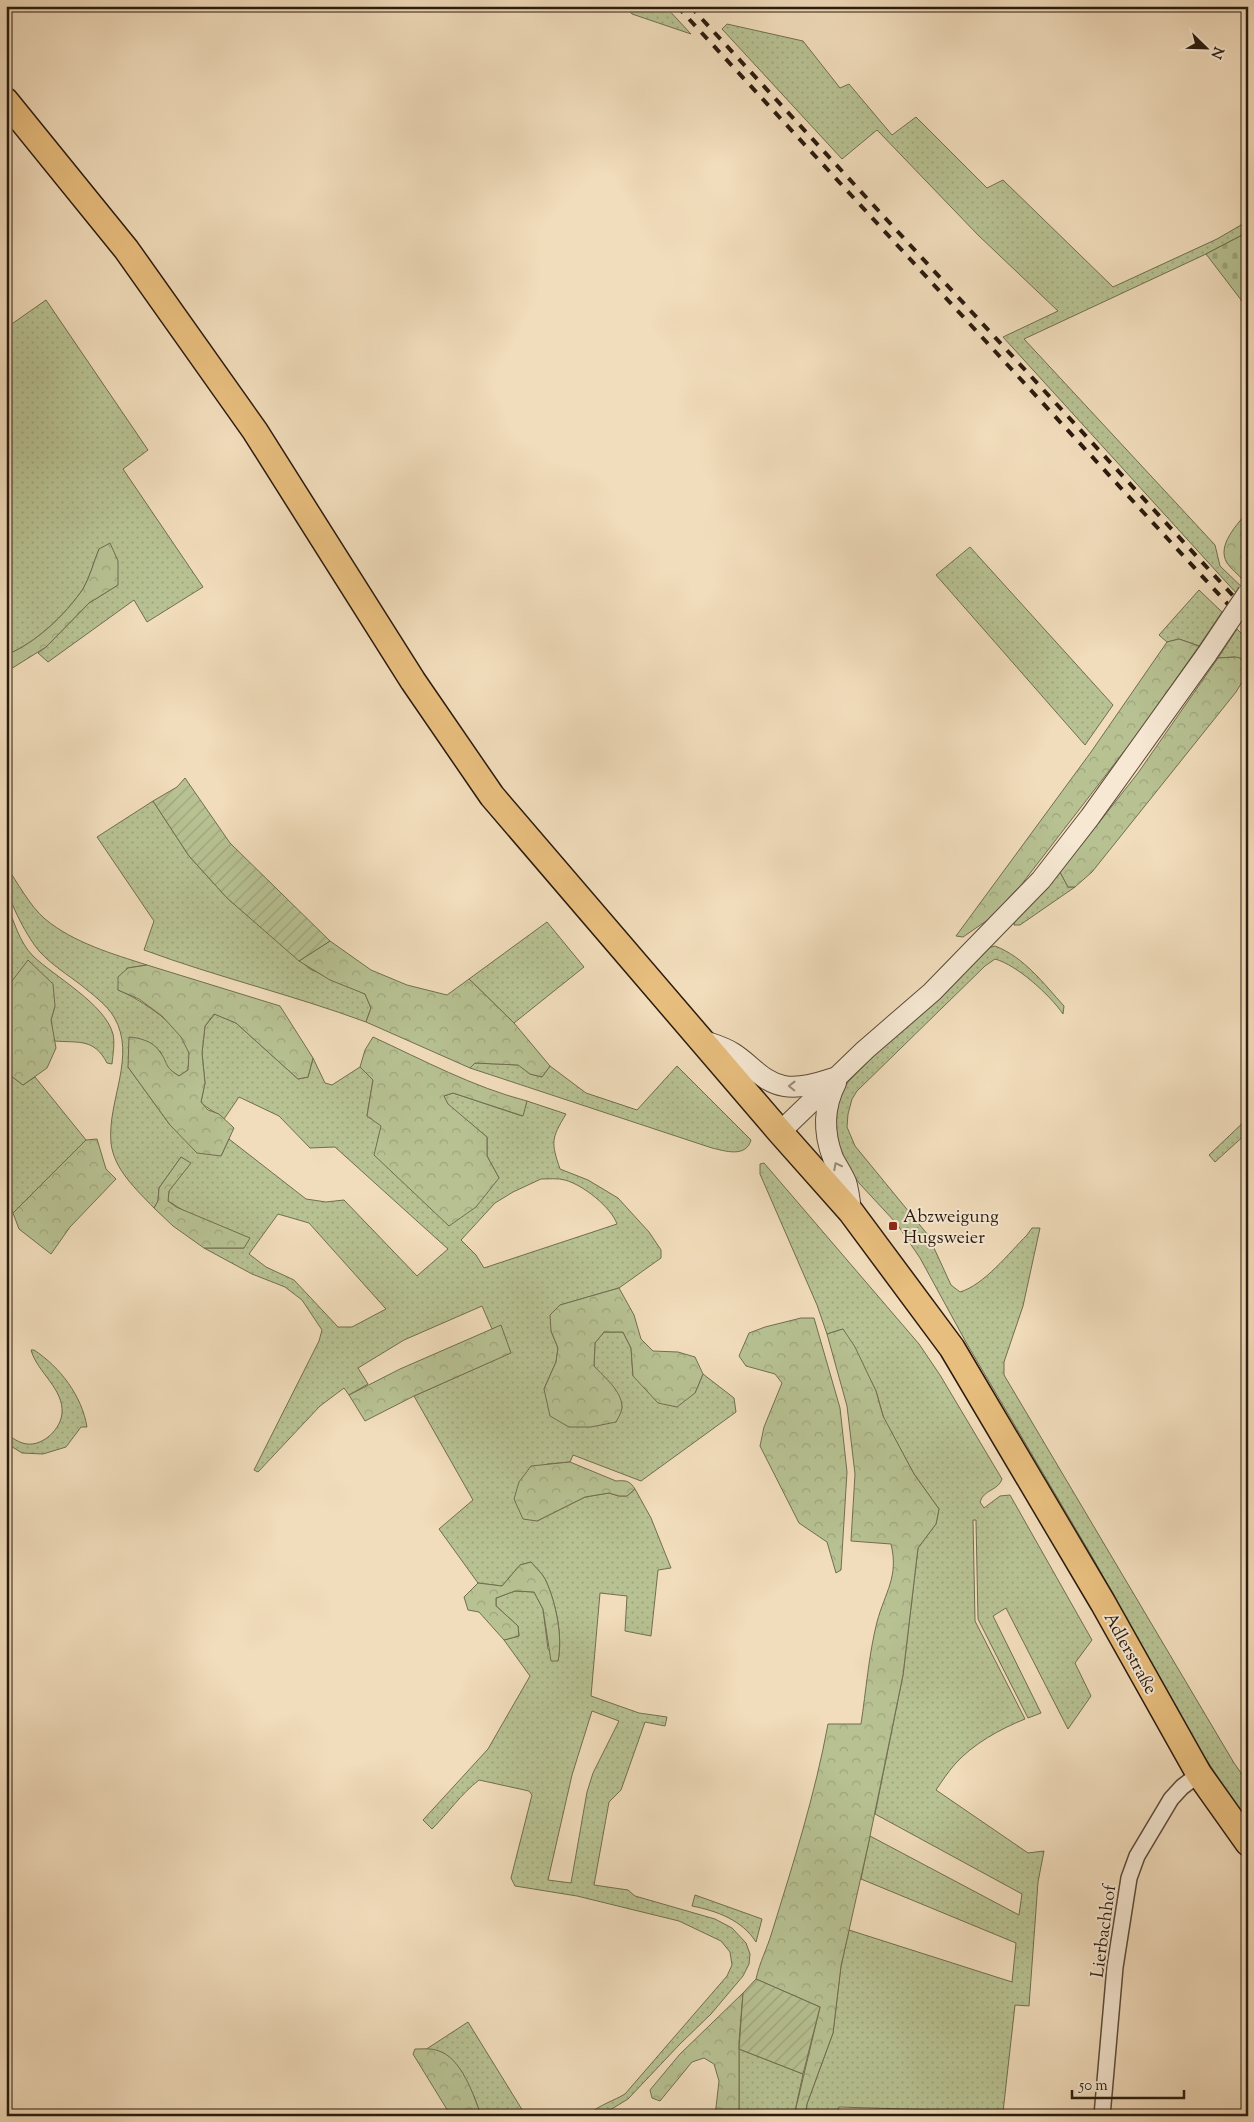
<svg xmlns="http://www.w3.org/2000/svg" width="1254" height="2122" font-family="'Sorts Mill Goudy',serif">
<defs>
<pattern id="grass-dots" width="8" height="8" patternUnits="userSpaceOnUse" patternTransform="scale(1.25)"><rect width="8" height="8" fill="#b7c192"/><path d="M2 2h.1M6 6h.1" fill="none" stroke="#9ea57d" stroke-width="1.8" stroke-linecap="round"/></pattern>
<pattern id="forest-crowns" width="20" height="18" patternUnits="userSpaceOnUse" patternTransform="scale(1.25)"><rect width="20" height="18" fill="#b7c192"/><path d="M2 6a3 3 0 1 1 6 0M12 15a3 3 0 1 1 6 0" fill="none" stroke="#9ea57d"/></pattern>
<pattern id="cemetery-stones" width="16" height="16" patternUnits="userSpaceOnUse" patternTransform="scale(1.25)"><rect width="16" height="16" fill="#b7c192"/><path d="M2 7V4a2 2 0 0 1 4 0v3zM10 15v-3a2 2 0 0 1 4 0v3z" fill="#9ea57d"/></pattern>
<pattern id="garden-furrows" width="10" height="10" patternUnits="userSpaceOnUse" patternTransform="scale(1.25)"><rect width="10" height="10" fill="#b7c192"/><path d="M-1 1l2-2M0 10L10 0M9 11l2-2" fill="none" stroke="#9ea57d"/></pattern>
</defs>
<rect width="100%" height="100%" fill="#f1dcbb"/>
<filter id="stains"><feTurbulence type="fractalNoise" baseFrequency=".004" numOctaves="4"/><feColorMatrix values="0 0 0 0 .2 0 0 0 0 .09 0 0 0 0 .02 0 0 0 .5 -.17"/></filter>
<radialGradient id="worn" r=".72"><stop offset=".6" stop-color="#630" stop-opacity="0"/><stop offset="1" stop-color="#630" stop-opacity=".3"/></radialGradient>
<g fill="url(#grass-dots)" stroke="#716e50" fill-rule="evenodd">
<path d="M 624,6 L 665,6 L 691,34 L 632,14 Z"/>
<path d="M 727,24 L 803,41 L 840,88 L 849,84 L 892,135 L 916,117 L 987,188 L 1003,180 L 1113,287 L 1217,239 L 1248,221 L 1248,232 L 1206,254 L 1024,339 L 1215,545 L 1220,566 L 1248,593 L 1248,606 L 1003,337 L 1058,311 L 978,235 L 877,130 L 842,159 L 722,29 Z"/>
<path d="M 46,300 L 148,450 L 123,469 L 203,587 L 147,622 L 134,600 L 48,662 L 38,653 L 46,647 L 89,603 L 118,585 L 99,549 C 94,561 90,577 83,589 C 65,615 36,643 6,655 L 6,328 Z"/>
<path d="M 970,547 L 1113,705 L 1085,745 L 936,575 Z"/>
<path d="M 1199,590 L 1222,612 L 1199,646 L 1179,639 L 1167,642 L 1159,635 Z"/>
<path d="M 1237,629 L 1248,640 L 1248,681 L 1244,679 L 1246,665 L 1235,657 L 1218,658 Z"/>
<path d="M 153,801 L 189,856 L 227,898 L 310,969 L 365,994 L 371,1008 L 366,1022 C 293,995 217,977 144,950 L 154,921 L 97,837 Z"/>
<path d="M 6,866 C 18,883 29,905 45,919 C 74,943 113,954 147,965 L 127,968 L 118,990 C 140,999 186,1028 189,1054 C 190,1059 188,1065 188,1070 L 179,1076 L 168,1069 L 160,1051 L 128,1067 L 170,1125 L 221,1156 L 229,1139 L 306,1199 L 326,1202 L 344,1200 L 417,1276 L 448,1249 L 335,1147 L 310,1148 L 279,1116 L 239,1097 L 224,1119 C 217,1112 208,1110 201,1102 L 205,1083 L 202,1053 L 205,1026 L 215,1014 L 236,1023 L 298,1079 L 308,1077 L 313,1058 L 325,1083 L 332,1085 L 360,1067 L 373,1080 L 367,1116 L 499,1178 L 487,1156 L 487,1137 L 447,1104 L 444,1096 L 453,1093 L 522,1116 L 527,1101 L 566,1114 C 551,1139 551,1142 560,1169 L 588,1180 L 618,1198 L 649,1232 L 661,1250 L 661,1258 L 619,1288 L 560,1305 L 551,1331 L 558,1348 L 556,1362 L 544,1389 L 616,1422 L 622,1407 L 609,1382 L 594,1367 L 595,1343 L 604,1332 L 623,1332 L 631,1348 L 633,1376 L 695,1393 L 703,1374 L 734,1398 L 736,1412 L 641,1481 L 573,1455 L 570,1462 L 547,1464 L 537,1521 L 585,1497 L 609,1493 L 619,1496 L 627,1496 L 635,1489 L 651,1518 L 671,1568 L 658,1570 L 651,1636 L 625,1631 L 627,1596 L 600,1593 L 591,1696 L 639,1713 L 667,1717 L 665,1726 L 645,1722 L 621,1790 L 609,1802 L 594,1885 L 628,1890 L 635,1896 L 715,1919 L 732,1928 L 746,1943 L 750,1954 L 749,1964 L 743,1976 L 711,2014 L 680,2044 L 628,2099 L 610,2110 L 592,2112 C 598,2106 615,2100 625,2094 L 727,1976 L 732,1965 L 730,1952 L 721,1941 L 679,1921 L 577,1896 L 515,1886 L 511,1878 L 532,1795 L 529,1791 L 479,1780 C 461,1794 448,1813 432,1829 L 423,1820 L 488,1749 L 530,1676 L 504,1640 L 519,1636 L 518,1626 L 496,1606 L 496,1598 L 515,1591 L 534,1592 L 543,1609 L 548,1649 L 558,1661 C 563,1637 556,1603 546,1581 C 543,1574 536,1568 531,1562 L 520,1565 L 502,1586 L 478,1583 L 439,1529 L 473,1500 L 414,1396 L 510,1353 L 501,1326 L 492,1329 L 482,1306 L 404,1340 L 358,1368 L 368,1384 L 349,1395 L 344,1388 L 320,1406 L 258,1472 L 254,1470 L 319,1341 L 322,1330 L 302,1300 L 285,1287 L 252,1274 L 204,1248 L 244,1248 L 168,1201 L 169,1191 L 190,1163 L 181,1157 L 159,1188 L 158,1201 L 154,1208 C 137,1190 114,1170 111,1143 C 107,1101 137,1056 114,1017 C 107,1005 92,994 81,985 C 68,975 52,965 40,952 C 28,939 9,902 6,885 C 5,879 6,872 6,866 ZM 541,1179 C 549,1179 558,1178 565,1180 C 583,1185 611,1207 617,1224 L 484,1268 L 476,1255 L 461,1240 L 495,1203 L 513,1192 ZM 278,1214 L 309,1223 L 386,1309 L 352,1327 L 338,1327 L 294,1280 L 266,1267 L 249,1254 ZM 592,1711 L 619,1721 L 593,1773 L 587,1792 L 571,1883 L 548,1880 L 572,1775 Z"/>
<path d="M 1060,872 L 1068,887 L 1075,887 L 1020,925 L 1014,925 L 1015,920 Z"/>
<path d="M 6,901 C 13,919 19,942 33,956 C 55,977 105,1004 113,1034 C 115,1043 113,1054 112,1064 L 107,1063 C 94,1038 79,1043 54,1041 L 51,1020 L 55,1006 L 10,994 L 11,1010 L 6,1015 Z"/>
<path d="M 547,922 L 584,967 L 514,1023 L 469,979 Z"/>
<path d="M 995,946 C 1024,957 1044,984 1064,1006 L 1063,1014 C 1050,995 1017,965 995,959 L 985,966 L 857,1091 L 852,1099 L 848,1114 L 847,1127 L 855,1146 L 928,1235 L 951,1285 L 960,1292 C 984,1285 1009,1253 1027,1235 L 1032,1228 L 1040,1228 L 1023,1306 L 1004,1362 L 1004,1375 L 1234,1763 L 1248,1783 L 1248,1823 L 1191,1736 L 1094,1560 L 967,1344 L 920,1258 L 897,1224 L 859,1183 L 841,1157 L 834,1125 L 838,1100 L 848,1082 L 905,1023 L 984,949 Z"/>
<path d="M 475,1063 L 519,1065 L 530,1074 L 542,1077 L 550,1066 L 586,1093 L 637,1110 L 677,1066 L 751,1140 C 746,1158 725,1151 712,1148 L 470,1068 Z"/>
<path d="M 6,1072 L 23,1085 L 35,1077 L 86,1140 L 13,1213 L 6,1195 Z"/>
<path d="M 1248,1118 L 1248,1132 L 1215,1162 L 1209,1155 Z"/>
<path d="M 764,1163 L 919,1344 L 940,1375 L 1002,1479 C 999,1490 983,1490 980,1502 L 984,1508 L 1000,1496 L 1010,1495 L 1092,1640 L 1075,1663 L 1091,1696 L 1068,1729 L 1006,1608 L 993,1616 L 1041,1713 L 1028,1718 L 978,1619 L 976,1520 L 973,1520 L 975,1621 L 1025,1719 C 1000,1729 973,1744 955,1764 C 948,1772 942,1781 936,1790 L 1028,1853 L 1044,1851 L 1038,1882 L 1029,2006 L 1015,2005 L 1003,2112 L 839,2107 L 837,2116 L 805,2116 L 807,2104 L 833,2033 L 841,1966 L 849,1930 L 1012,1982 L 1016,1943 L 861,1879 L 870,1836 L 1019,1915 L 1022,1894 L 875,1814 L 903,1675 L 918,1548 L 936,1524 L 939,1509 L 914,1474 L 884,1419 L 876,1391 L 843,1329 L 827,1334 L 817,1305 L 760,1174 L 760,1164 Z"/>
<path d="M 31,1350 L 34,1350 C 60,1367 82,1396 87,1427 L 81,1427 L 66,1447 L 43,1454 L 22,1453 L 6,1443 L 6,1433 C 12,1438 19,1443 27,1444 C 43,1446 61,1429 62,1413 C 64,1389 37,1372 31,1350 Z"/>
<path d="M 695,1895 L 762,1919 L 756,1942 C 742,1920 717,1911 692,1906 Z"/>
<path d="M 468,2022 L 526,2116 L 481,2116 L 474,2096 L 425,2050 Z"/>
<path d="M 739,2049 L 803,2074 L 794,2116 L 739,2116 Z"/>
</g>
<g fill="url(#forest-crowns)" stroke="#716e50">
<path d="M 1248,511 L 1248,573 L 1243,580 C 1238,574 1231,569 1227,563 C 1216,545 1238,524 1248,511 Z"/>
<path d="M 110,543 L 118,561 L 118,585 L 89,603 L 46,647 L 6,672 L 6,655 C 36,643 65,615 83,589 C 90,577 94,561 99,549 Z"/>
<path d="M 1179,639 L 1199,646 L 1139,732 L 1021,885 L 989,919 L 963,937 L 956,936 L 1091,752 L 1167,642 Z"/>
<path d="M 1235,657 L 1240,658 L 1246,665 L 1244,679 L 1236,692 L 1092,872 L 1075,887 L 1068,887 L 1060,872 L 1138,773 L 1218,658 Z"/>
<path d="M 330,941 L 371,970 L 407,985 L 447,995 L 469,979 L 514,1023 L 550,1066 L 542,1077 L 530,1074 L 518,1065 L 475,1063 L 470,1068 L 366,1022 L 371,1008 L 365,994 L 330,980 L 299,961 Z"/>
<path d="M 28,960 L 53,984 L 55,1006 L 51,1020 L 56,1048 L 47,1068 L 23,1085 L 6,1072 L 6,1015 L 11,1010 L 12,981 Z"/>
<path d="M 147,965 L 280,1006 L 313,1058 L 308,1077 L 298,1079 L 236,1023 L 214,1014 L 205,1026 L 202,1053 L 205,1083 L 201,1102 L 208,1110 L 219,1114 L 234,1128 L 221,1156 L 197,1153 L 170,1125 L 128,1067 L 129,1037 C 140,1038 153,1041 160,1052 C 169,1064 163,1066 179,1076 L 188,1070 L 189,1053 L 181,1037 L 162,1016 L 139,999 L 118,990 L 118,977 L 128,968 Z"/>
<path d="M 373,1037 C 423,1060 473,1087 527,1101 L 523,1116 L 453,1093 L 444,1096 L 448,1104 L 487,1137 L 487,1156 L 499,1178 L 476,1207 L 449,1226 L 374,1155 L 381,1126 L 367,1116 L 373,1080 L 360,1067 L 365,1050 Z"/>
<path d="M 97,1139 L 106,1169 L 116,1179 L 70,1227 L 51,1254 L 19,1229 L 13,1213 L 86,1140 Z"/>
<path d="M 181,1157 L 191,1163 L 169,1191 L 168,1201 L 176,1207 L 250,1238 L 244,1248 L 204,1248 L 173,1226 L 154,1208 L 158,1201 L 159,1188 Z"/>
<path d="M 619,1288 L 634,1315 L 641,1339 L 653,1351 L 678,1352 L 695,1357 L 703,1374 L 695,1393 L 677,1407 L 658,1403 L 633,1376 L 631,1348 L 623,1332 L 604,1332 L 595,1343 L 594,1366 C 604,1377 622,1391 622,1407 C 622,1412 618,1418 616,1422 L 591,1427 L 569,1427 L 550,1416 L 544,1389 L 556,1362 L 558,1348 L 551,1331 L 550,1315 L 560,1305 Z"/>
<path d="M 801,1318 L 814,1318 L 840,1408 L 847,1472 L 841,1570 L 836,1573 L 827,1542 L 799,1523 L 760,1446 L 764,1427 L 782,1383 L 775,1374 L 746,1366 L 739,1356 L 749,1333 L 765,1327 Z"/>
<path d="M 501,1325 L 511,1353 L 414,1396 L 365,1421 L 349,1395 L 400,1369 Z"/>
<path d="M 843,1329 L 855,1347 L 876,1391 L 883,1416 L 914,1474 L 939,1509 L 936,1524 L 918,1548 L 903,1675 L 869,1841 L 841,1966 L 833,2033 L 807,2104 L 805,2116 L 794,2116 L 820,2007 L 756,1979 C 760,1961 767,1949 772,1932 C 793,1864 815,1795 828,1724 L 861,1724 C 866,1691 869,1653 877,1622 C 885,1592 899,1577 891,1544 L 851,1541 L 855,1474 L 847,1406 L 827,1334 Z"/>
<path d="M 570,1462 L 616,1481 C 626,1480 630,1481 635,1489 L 627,1496 L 619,1496 L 609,1493 L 585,1497 L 537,1521 L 523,1519 L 514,1499 L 519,1482 L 531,1466 Z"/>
<path d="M 531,1562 C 536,1568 543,1574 546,1581 C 556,1603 563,1637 558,1661 L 551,1661 L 543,1609 L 534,1592 L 515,1591 L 496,1598 L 496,1606 L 518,1626 L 519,1636 L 504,1640 L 479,1612 L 468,1610 L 464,1597 L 478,1583 L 502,1586 L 520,1565 Z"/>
<path d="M 743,1993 L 739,2042 L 739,2116 L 715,2116 L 719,2081 L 714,2064 L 704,2058 L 692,2062 L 660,2101 L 652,2098 L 650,2090 L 680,2054 Z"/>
<path d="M 415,2049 C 422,2049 432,2048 439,2051 C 461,2058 474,2095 481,2116 L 451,2116 L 413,2054 Z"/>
</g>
<path fill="url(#cemetery-stones)" stroke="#716e50" d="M 1248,232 L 1248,309 L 1206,254 Z"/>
<g fill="url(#garden-furrows)" stroke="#716e50">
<path d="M 185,778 L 230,843 L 330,941 L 299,961 L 227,898 L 189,856 L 153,801 L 177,787 Z"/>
<path d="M 756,1979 L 820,2007 L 803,2074 L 739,2049 L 743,1993 Z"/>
</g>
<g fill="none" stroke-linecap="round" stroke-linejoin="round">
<g stroke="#5c4b39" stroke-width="18">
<path id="minor" d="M 1102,2116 L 1115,1967 L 1129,1878 L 1137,1856 L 1171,1799 L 1182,1787 L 1199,1774"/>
</g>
<g stroke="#5c4b39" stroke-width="22">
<g id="tertiary">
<path d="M 704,1041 C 713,1044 724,1047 733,1053 C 751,1064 762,1082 784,1086 C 802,1089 821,1082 837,1077"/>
<path d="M 836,1083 C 823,1108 823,1132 833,1158 C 837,1166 842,1173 846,1182 C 849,1191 850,1202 851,1212"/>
<path d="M 780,1132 L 865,1050 L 932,992 L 1041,880 L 1090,817 L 1207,654"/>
</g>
</g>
<g stroke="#2b1b0e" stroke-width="28">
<path id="primary" d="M 6,101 L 126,249 L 255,431 L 413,681 L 492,796 L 780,1132 L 851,1212 L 952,1348 L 1103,1603 L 1199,1774 L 1248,1843"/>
</g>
<use href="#minor" stroke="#f6e8d3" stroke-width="15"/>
<use href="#tertiary" stroke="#f6e8d3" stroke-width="20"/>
<use href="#primary" stroke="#e8be7e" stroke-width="25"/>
<g stroke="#2b1b0e" stroke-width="4" stroke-dasharray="9 9" stroke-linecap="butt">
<path d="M 677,6 L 1248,626"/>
<path d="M 690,6 L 1248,612"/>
</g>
<g stroke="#5c4b39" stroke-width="22" stroke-linecap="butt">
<path id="tertiary-bridge" d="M 1207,654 L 1248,593"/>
</g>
<use href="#tertiary-bridge" stroke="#f6e8d3" stroke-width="20"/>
</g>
<defs><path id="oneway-chevron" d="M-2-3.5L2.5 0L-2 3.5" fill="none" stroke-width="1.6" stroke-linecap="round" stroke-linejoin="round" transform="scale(1.25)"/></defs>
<g stroke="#9b8c7a">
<use href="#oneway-chevron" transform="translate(792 1086) rotate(-179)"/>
<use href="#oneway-chevron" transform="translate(837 1166) rotate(-117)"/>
</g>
<rect fill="#8f2418" stroke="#f6e8d3" stroke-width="2" x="888" y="1221" width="10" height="10" rx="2.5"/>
<g text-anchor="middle" stroke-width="4" stroke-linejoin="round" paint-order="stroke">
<g font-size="18" fill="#2b1b0e" stroke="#f6e8d3" text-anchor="start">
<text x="903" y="1222">Abzweigung<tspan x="903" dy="21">Hugsweier</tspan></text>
</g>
<g font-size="18" fill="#2b1b0e" stroke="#f6e8d3">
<text transform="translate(1131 1653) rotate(61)" y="6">Adlerstraße</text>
<text transform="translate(1103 1931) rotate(-82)" y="6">Lierbachhof</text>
</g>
</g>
<rect width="1254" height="2122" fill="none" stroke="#f1dcbb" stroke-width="25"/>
<rect x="8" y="8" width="1239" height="2107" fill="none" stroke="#2b1b0e" stroke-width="2.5"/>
<rect x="12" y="12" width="1229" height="2097" fill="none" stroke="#2b1b0e"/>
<g transform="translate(1206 48) rotate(113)" stroke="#f6e8d3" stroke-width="4" paint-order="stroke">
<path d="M0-4L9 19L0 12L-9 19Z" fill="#2b1b0e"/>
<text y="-8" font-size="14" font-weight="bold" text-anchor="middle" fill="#2b1b0e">N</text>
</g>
<path d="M1072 2090v8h112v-8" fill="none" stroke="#2b1b0e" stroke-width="2.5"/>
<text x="1079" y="2090" font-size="15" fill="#2b1b0e" stroke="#f6e8d3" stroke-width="4" paint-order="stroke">50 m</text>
<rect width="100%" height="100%" filter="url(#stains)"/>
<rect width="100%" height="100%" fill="url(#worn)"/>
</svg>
